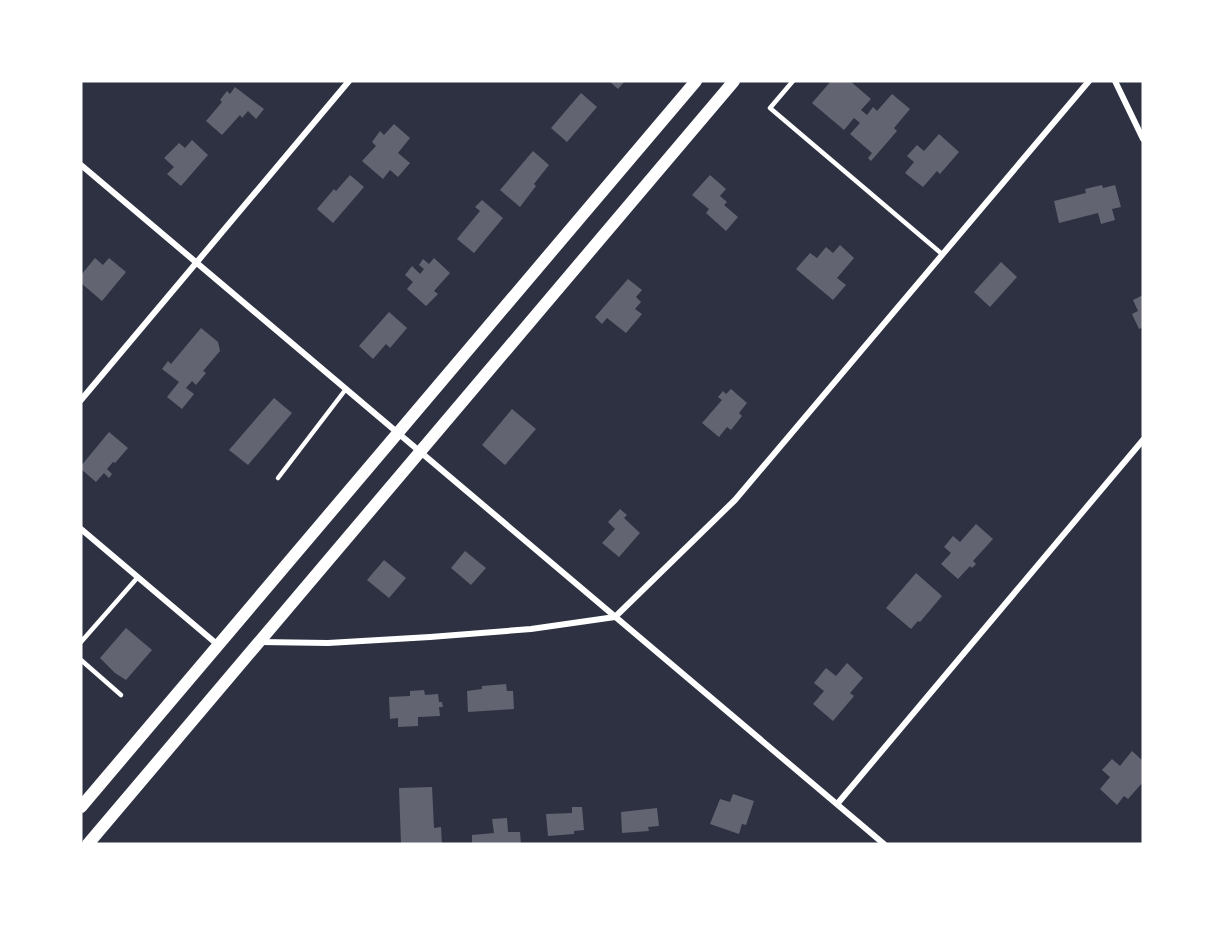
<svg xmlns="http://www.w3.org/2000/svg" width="1224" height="925" font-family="'Asap Condensed',sans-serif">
<rect width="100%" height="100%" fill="#2d3142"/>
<g fill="#626471">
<path d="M 609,81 L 625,81 L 618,89 Z"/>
<path d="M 831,81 L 850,81 L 871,99 L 861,110 L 867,115 L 873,107 L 877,111 L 892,94 L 910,109 L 894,128 L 897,131 L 871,161 L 868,158 L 872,153 L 850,134 L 860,123 L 854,118 L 844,130 L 812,103 Z"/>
<path d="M 235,87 L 264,109 L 256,119 L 248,111 L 242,118 L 240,115 L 222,135 L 206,121 L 222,102 L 220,100 L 227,91 L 230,94 Z"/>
<path d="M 581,93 L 597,107 L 567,142 L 551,128 Z"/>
<path d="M 394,124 L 410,138 L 398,153 L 410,163 L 398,177 L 390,170 L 383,179 L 362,161 L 376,146 L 372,142 L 380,131 L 384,135 Z"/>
<path d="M 939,134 L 959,152 L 940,174 L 937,171 L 923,187 L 905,173 L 914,162 L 907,156 L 917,145 L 924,151 Z"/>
<path d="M 192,140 L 208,155 L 181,186 L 167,174 L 174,167 L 164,158 L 179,143 L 185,148 Z"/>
<path d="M 533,151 L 549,165 L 534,184 L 536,186 L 520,207 L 500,190 Z"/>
<path d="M 350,175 L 364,187 L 333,223 L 317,209 L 334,189 L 336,191 Z"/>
<path d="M 710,175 L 726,189 L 720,196 L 727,202 L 724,205 L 738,217 L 726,231 L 706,213 L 709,209 L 692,195 Z"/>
<path d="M 1102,185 L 1103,188 L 1115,185 L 1121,207 L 1112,209 L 1115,220 L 1101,224 L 1098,213 L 1059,223 L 1054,201 L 1086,193 L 1085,189 Z"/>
<path d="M 482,200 L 503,218 L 474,253 L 457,239 L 480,211 L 475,207 Z"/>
<path d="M 840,245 L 854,258 L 837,278 L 846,285 L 833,300 L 796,269 L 810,253 L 817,258 L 826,247 L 833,253 Z"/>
<path d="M 95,258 L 103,265 L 109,258 L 126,272 L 102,301 L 81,283 L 81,275 Z"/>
<path d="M 434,258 L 450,273 L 434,291 L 438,294 L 426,306 L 407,289 L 413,282 L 405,275 L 412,266 L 420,274 L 424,269 L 419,265 L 423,259 L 429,264 Z"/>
<path d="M 1001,262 L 1017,277 L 990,307 L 974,292 Z"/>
<path d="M 628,279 L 642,290 L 636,297 L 641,302 L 635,309 L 642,314 L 626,333 L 607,318 L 602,324 L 595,317 Z"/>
<path d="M 1143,295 L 1143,327 L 1139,329 L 1132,314 L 1138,311 L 1133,300 Z"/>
<path d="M 389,312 L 407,328 L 390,348 L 386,344 L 373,359 L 359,346 Z"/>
<path d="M 201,328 L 218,342 L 220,351 L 203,371 L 206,373 L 196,385 L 192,381 L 186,388 L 194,394 L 182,409 L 167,397 L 179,382 L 162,369 L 168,361 L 171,364 Z"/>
<path d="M 731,389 L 747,403 L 739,413 L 742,416 L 731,430 L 727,427 L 719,437 L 702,423 L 722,400 L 718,397 L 723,391 L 726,394 Z"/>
<path d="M 274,398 L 292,413 L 248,465 L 229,450 Z"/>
<path d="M 512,409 L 536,429 L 505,465 L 482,445 Z"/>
<path d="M 109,432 L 128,448 L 115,463 L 113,462 L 107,469 L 112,474 L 109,478 L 104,473 L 96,482 L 81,469 L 81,466 Z"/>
<path d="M 620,509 L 627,515 L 624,518 L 640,533 L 619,557 L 602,543 L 615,529 L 608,522 Z"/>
<path d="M 976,524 L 993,539 L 973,561 L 976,564 L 972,568 L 970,566 L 958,579 L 941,564 L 951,553 L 944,547 L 953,536 L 960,542 Z"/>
<path d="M 465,551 L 486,568 L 471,585 L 451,568 Z"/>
<path d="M 384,560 L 406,578 L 389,598 L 367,580 Z"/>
<path d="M 916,573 L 942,596 L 920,622 L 918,621 L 911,629 L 886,608 Z"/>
<path d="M 126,628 L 152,650 L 126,680 L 115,673 L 100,658 Z"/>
<path d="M 847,663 L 863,678 L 850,693 L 854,696 L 833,721 L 813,704 L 824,691 L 814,683 L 826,668 L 836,676 Z"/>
<path d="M 506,684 L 507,691 L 513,691 L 514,709 L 468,712 L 467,691 L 482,689 L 482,686 Z"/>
<path d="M 424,690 L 425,695 L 438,694 L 439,702 L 442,702 L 443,707 L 439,707 L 440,716 L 418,717 L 418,726 L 398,727 L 398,718 L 390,719 L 389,697 L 410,696 L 410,691 Z"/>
<path d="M 1132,751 L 1143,761 L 1143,782 L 1128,799 L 1124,796 L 1117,805 L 1100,789 L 1110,777 L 1102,770 L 1112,759 L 1120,766 Z"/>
<path d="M 432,787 L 434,828 L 441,827 L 442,844 L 401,844 L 399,788 Z"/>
<path d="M 733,794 L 754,801 L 746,825 L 742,824 L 739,834 L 710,824 L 720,799 L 730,802 Z"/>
<path d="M 572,807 L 582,807 L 584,830 L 574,831 L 574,834 L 548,836 L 546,814 L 572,813 Z"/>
<path d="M 657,808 L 659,826 L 648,827 L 649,831 L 622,833 L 621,812 Z"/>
<path d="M 507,818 L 508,832 L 520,832 L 521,844 L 472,844 L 472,835 L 494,833 L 492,819 Z"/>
</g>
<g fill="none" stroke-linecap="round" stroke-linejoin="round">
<g stroke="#fff" stroke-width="4.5">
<path d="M 793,81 L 770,108 L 942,254"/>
<path d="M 278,478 L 346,389"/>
<path d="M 81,642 L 138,577"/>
<path d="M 81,660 L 121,695"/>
</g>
<g stroke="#fff" stroke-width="6">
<path d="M 1115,81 L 1143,139"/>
<path d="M 81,165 L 884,844"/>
<path d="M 81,400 L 349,81"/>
<path d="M 81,529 L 218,645"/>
<path d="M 260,642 L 328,643 L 430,637 L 531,629 L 615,617 L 735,500 L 1089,81"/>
<path d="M 838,803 L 1143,440"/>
</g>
<g stroke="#fff" stroke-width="12">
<path d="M 81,807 L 696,81"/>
<path d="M 88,844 L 734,81"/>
</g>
</g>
<rect width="1224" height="925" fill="none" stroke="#ffffff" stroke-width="165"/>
</svg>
